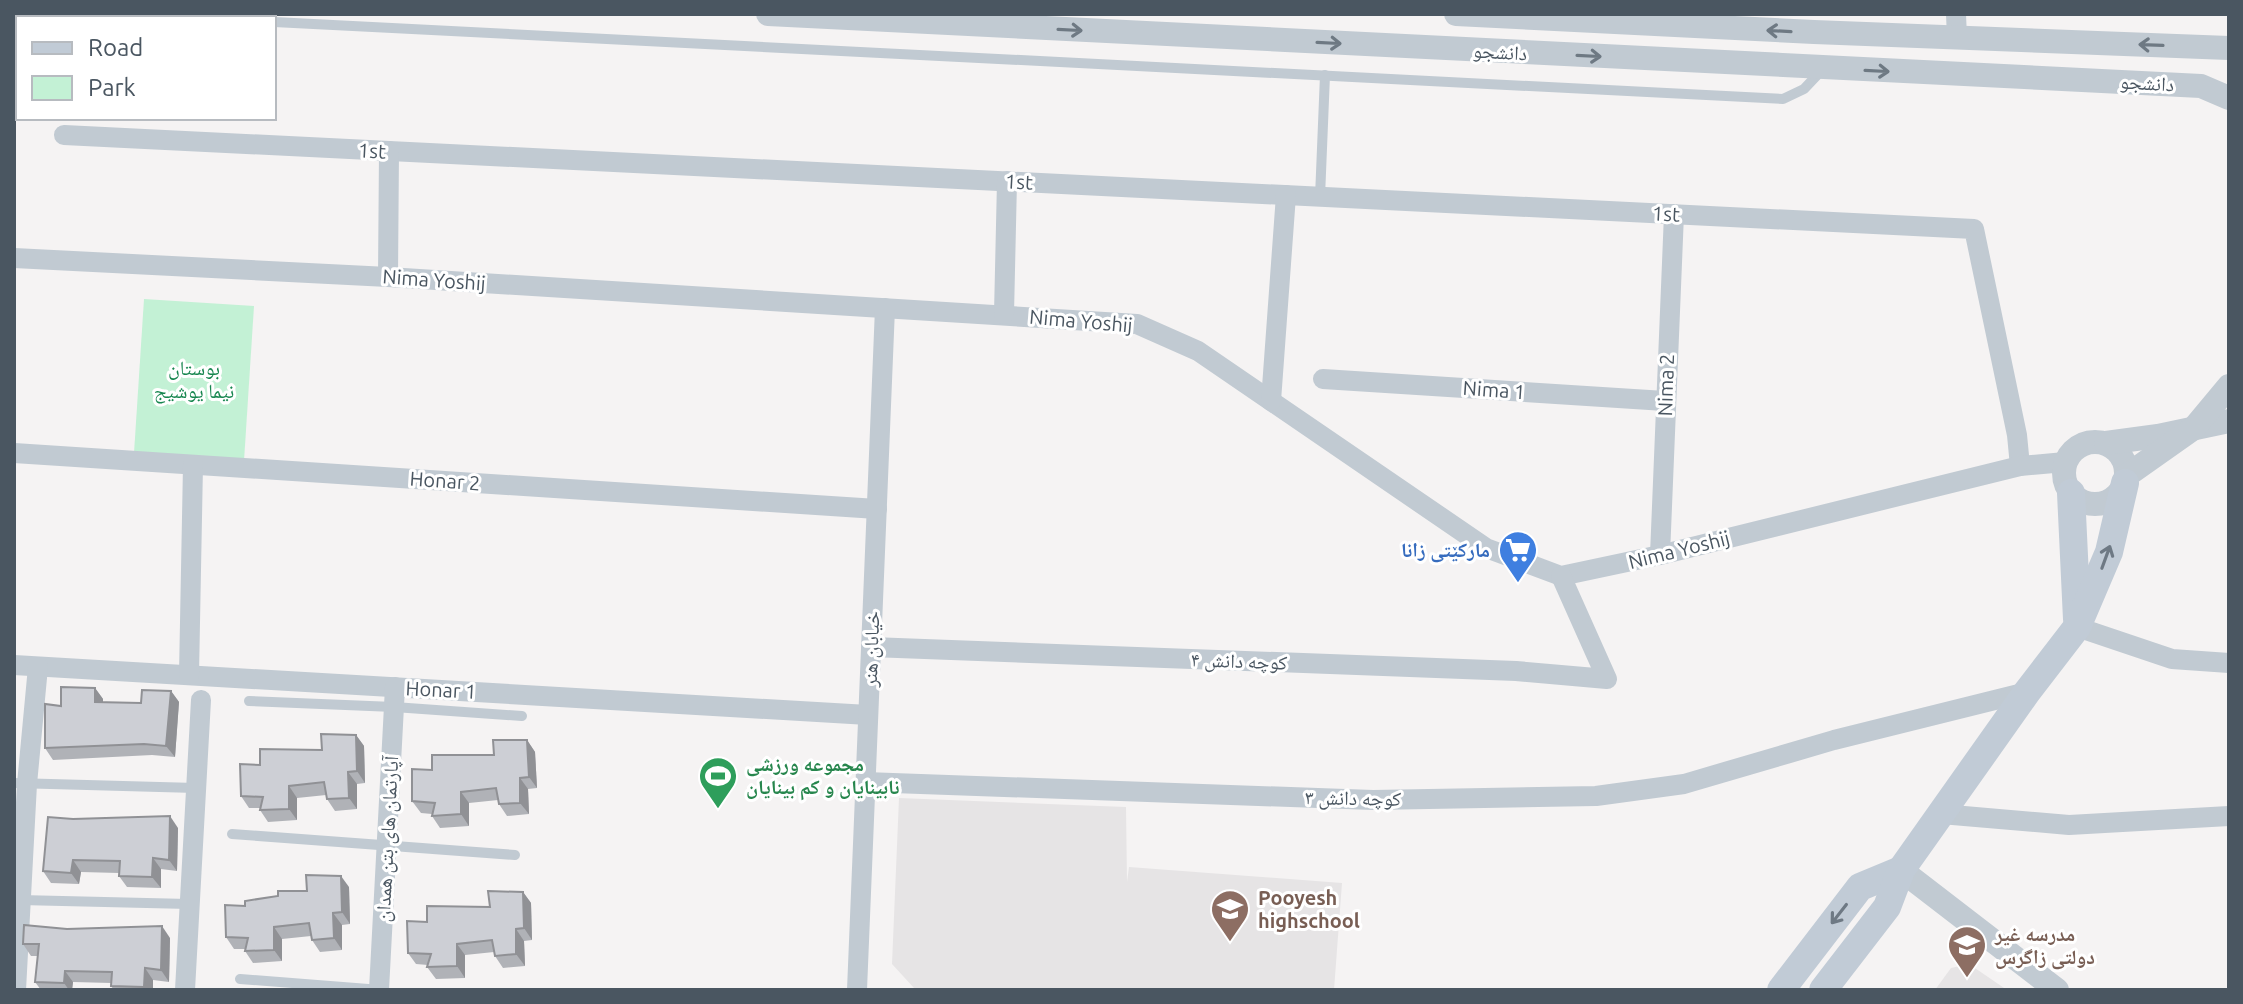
<svg xmlns="http://www.w3.org/2000/svg" width="2243" height="1004" font-family="Ubuntu,'Noto Naskh Arabic',sans-serif">
<rect width="100%" height="100%" fill="#f5f3f3"/>
<g fill="#e6e4e5">
<path d="M 899,798 L 1126,807 L 1127,882 L 1129,867 L 1342,883 L 1334,990 L 914,988 L 892,964 Z"/>
<path d="M 1969,964 L 2007,990 L 1935,990 L 1951,968 Z"/>
</g>
<path fill="#c3f1d5" d="M 144,299 L 254,306 L 244,461 L 134,453 Z"/>
<g fill="none" stroke-linecap="round" stroke-linejoin="round">
<g stroke="#c1cad2" stroke-width="10">
<path d="M 114,14 L 193,18"/>
<path d="M 274,22 L 1783,99 L 1804,89 L 1822,70"/>
<path d="M 1320,197 L 1325,75"/>
<path d="M 249,701 L 394,707 L 522,716"/>
<path d="M 14,783 L 196,788"/>
<path d="M 232,834 L 515,855"/>
<path d="M 20,900 L 189,904"/>
<path d="M 240,979 L 381,990"/>
</g>
<g stroke="#c1cad2" stroke-width="20">
<path d="M 1956,14 L 1957,38"/>
<path d="M 64,135 L 1974,229 L 2017,435 L 2020,466"/>
<path d="M 14,258 L 388,277 L 1137,324 L 1198,351 L 1486,548 L 1561,576 L 1660,555 L 2020,466 L 2065,462"/>
<path d="M 388,277 L 389,151"/>
<path d="M 1004,314 L 1007,181"/>
<path d="M 1323,379 L 1665,401"/>
<path d="M 1271,401 L 1286,195"/>
<path d="M 14,453 L 877,509"/>
<path d="M 1660,555 L 1674,214"/>
<path d="M 2077,627 L 2172,659 L 2229,663"/>
<path d="M 871,647 L 1516,671 L 1607,679 L 1561,576"/>
<path d="M 14,665 L 868,715"/>
<path d="M 189,675 L 193,465"/>
<path d="M 865,782 L 1373,800 L 1596,796 L 1684,784 L 1834,740 L 2027,692"/>
<path d="M 1941,814 L 2069,825 L 2229,816"/>
<path d="M 16,990 L 27,784 L 38,667"/>
<path d="M 185,990 L 201,700"/>
<path d="M 379,990 L 395,687"/>
<path d="M 857,990 L 885,308"/>
</g>
<g stroke="#c1cad2" stroke-width="24">
<path d="M 768,14 L 2201,86 L 2229,98"/>
<path d="M 1456,14 L 1814,32 L 2229,48"/>
<circle cx="2095" cy="473" r="31"/>
<path d="M 2106,443 L 2158,436 L 2229,421"/>
<path d="M 2126,476 L 2194,428 L 2229,386"/>
<path d="M 1901,870 L 2057,990"/>
</g>
<g stroke="#c1cbd6" stroke-width="28">
<path d="M 2071,493 L 2077,619"/>
<path d="M 1781,990 L 1860,887 L 1901,870"/>
<path d="M 1823,990 L 1887,907 L 1901,870 L 2027,692 L 2077,627 L 2109,552 L 2125,483"/>
</g>
</g>
<g fill="#b0b2b7">
<path d="M 95,688 L 103,699 L 103,702 L 141,703 L 171,691 L 179,702 L 175,757 L 152,755 L 53,760 L 45,748 L 61,706 Z"/>
<path d="M 356,735 L 364,746 L 365,783 L 357,784 L 357,809 L 335,811 L 327,799 L 326,795 L 297,798 L 297,820 L 268,822 L 260,810 L 260,808 L 249,808 L 241,796 L 260,765 L 322,750 Z"/>
<path d="M 527,740 L 535,752 L 537,788 L 528,789 L 529,814 L 507,816 L 499,804 L 498,800 L 469,803 L 469,826 L 440,828 L 432,816 L 432,814 L 421,813 L 412,801 L 432,770 L 494,755 Z"/>
<path d="M 48,817 L 178,828 L 177,871 L 161,869 L 161,888 L 127,887 L 119,876 L 119,873 L 81,872 L 79,884 L 51,883 L 43,871 Z"/>
<path d="M 349,887 L 350,924 L 342,925 L 342,950 L 320,952 L 312,940 L 311,936 L 282,939 L 282,961 L 253,963 L 245,951 L 245,949 L 234,949 L 226,937 L 245,906 L 278,896 L 307,891 Z"/>
<path d="M 523,892 L 531,903 L 532,940 L 524,941 L 525,966 L 503,968 L 495,956 L 494,952 L 465,955 L 465,978 L 436,979 L 427,967 L 428,965 L 416,964 L 408,953 L 427,922 L 490,907 Z"/>
<path d="M 170,938 L 169,982 L 153,980 L 153,990 L 114,990 L 111,986 L 111,983 L 73,982 L 72,990 L 41,990 L 35,982 L 38,956 L 31,956 L 23,944 Z"/>
</g>
<g fill="#909195">
<path d="M 95,688 L 103,699 L 103,714 L 95,702 Z"/>
<path d="M 171,691 L 179,702 L 175,757 L 166,746 Z"/>
<path d="M 356,735 L 364,746 L 365,783 L 357,771 Z"/>
<path d="M 527,740 L 535,752 L 537,788 L 529,777 Z"/>
<path d="M 348,772 L 357,784 L 357,809 L 349,798 Z"/>
<path d="M 520,778 L 528,789 L 529,814 L 520,803 Z"/>
<path d="M 289,786 L 297,798 L 297,820 L 289,809 Z"/>
<path d="M 461,792 L 469,803 L 469,826 L 461,814 Z"/>
<path d="M 170,816 L 178,828 L 177,871 L 169,860 Z"/>
<path d="M 153,858 L 161,869 L 161,888 L 152,877 Z"/>
<path d="M 73,860 L 81,872 L 79,884 L 71,873 Z"/>
<path d="M 341,876 L 349,887 L 350,924 L 342,912 Z"/>
<path d="M 523,892 L 531,903 L 532,940 L 524,928 Z"/>
<path d="M 333,913 L 342,925 L 342,950 L 334,938 Z"/>
<path d="M 162,926 L 170,938 L 169,982 L 161,970 Z"/>
<path d="M 274,927 L 282,939 L 282,961 L 274,950 Z"/>
<path d="M 516,929 L 524,941 L 525,966 L 516,954 Z"/>
<path d="M 457,944 L 465,955 L 465,978 L 457,966 Z"/>
<path d="M 145,968 L 153,980 L 153,990 L 146,990 L 144,987 Z"/>
<path d="M 65,971 L 73,982 L 72,990 L 69,990 L 64,983 Z"/>
</g>
<g fill="#cdcfd5" stroke="#909195" stroke-width="2">
<path d="M 61,687 L 95,688 L 95,702 L 141,703 L 142,690 L 171,691 L 166,746 L 144,744 L 45,748 L 45,704 L 61,706 Z"/>
<path d="M 321,734 L 356,735 L 357,771 L 348,772 L 349,798 L 327,799 L 324,782 L 289,786 L 289,809 L 260,810 L 263,797 L 241,796 L 240,764 L 260,765 L 260,749 L 322,750 Z"/>
<path d="M 493,740 L 527,740 L 529,777 L 520,778 L 520,803 L 499,804 L 496,788 L 461,792 L 461,814 L 432,816 L 435,803 L 412,801 L 412,769 L 432,770 L 432,755 L 494,755 Z"/>
<path d="M 170,816 L 169,860 L 153,858 L 152,877 L 119,876 L 120,861 L 73,860 L 71,873 L 43,871 L 48,817 L 73,819 Z"/>
<path d="M 306,875 L 341,876 L 342,912 L 333,913 L 334,938 L 312,940 L 309,923 L 274,927 L 274,950 L 245,951 L 248,938 L 226,937 L 225,905 L 245,906 L 245,901 L 278,896 L 278,891 L 307,891 Z"/>
<path d="M 488,891 L 523,892 L 524,928 L 516,929 L 516,954 L 495,956 L 492,940 L 457,944 L 457,966 L 427,967 L 431,954 L 408,953 L 407,921 L 427,922 L 427,906 L 490,907 Z"/>
<path d="M 24,925 L 67,929 L 162,926 L 161,970 L 145,968 L 144,987 L 111,986 L 112,972 L 65,971 L 64,983 L 35,982 L 39,944 L 23,944 Z"/>
</g>
<defs><path id="oneway-shaft" d="M-6 0H5M1.5-3L5.5 0L1.5 3" fill="none" stroke-width="1.6" stroke-linecap="round" stroke-linejoin="round" transform="scale(2)"/></defs>
<g stroke="#6e7983">
<use href="#oneway-shaft" transform="translate(1070 30) rotate(3)"/>
<use href="#oneway-shaft" transform="translate(1779 31) rotate(-177)"/>
<use href="#oneway-shaft" transform="translate(1329 43) rotate(3)"/>
<use href="#oneway-shaft" transform="translate(2151 45) rotate(-178)"/>
<use href="#oneway-shaft" transform="translate(1589 56) rotate(3)"/>
<use href="#oneway-shaft" transform="translate(1877 71) rotate(3)"/>
</g>
<g stroke="#6e7984">
<use href="#oneway-shaft" transform="translate(2106 557) rotate(-70)"/>
<use href="#oneway-shaft" transform="translate(1839 914) rotate(128)"/>
</g>
<defs>
<g id="supermarket-pin" transform="scale(2)"><path d="M0 17L-7.5 6A9.5 9.5 0 1 1 7.5 6Z" fill="#3f7fe0" stroke="#fff"/><path d="M-6-5.5h2.5l.6 2H6L4.5 2H-2.5L-4.4-4H-6ZM-1.5 3.2a1.3 1.3 0 1 0 .1 0ZM3 3.2a1.3 1.3 0 1 0 .1 0Z" fill="#fff"/></g>
<g id="stadium-pin" transform="scale(2)"><path d="M0 17L-7.5 6A9.5 9.5 0 1 1 7.5 6Z" fill="#2e9e5b" stroke="#fff"/><path d="M0-5a6.5 5 0 1 0 0 10a6.5 5 0 1 0 0-10ZM-3.5-1.8h7v3.6h-7Z" fill="#fff"/></g>
<g id="school-pin" transform="scale(2)"><path d="M0 17L-7.5 6A9.5 9.5 0 1 1 7.5 6Z" fill="#8d6e63" stroke="#fff"/><path d="M0-5L7-2L0 1L-7-2ZM-4 1L0 2.5L4 1V4Q0 6-4 4Z" fill="#fff"/></g>
</defs>
<g fill-rule="evenodd">
<use href="#supermarket-pin" x="1518" y="550"/>
<use href="#stadium-pin" x="718" y="776"/>
<use href="#school-pin" x="1230" y="909"/>
<use href="#school-pin" x="1967" y="945"/>
</g>
<g text-anchor="middle" stroke-width="6" stroke-linejoin="round" paint-order="stroke">
<g font-size="20" fill="#4a5661" stroke="#fff">
<text transform="translate(1500 52) rotate(3)" y="7">دانشجو</text>
<text transform="translate(2147 83) rotate(3)" y="7">دانشجو</text>
<text transform="translate(372 151) rotate(3)" y="7">1st</text>
<text transform="translate(1019 182) rotate(3)" y="7">1st</text>
<text transform="translate(1666 214) rotate(3)" y="7">1st</text>
<text transform="translate(434 280) rotate(4)" y="7">Nima Yoshij</text>
<text transform="translate(1081 321) rotate(5)" y="7">Nima Yoshij</text>
<text transform="translate(1666 385) rotate(-88)" y="7">Nima 2</text>
<text transform="translate(1494 390) rotate(4)" y="7">Nima 1</text>
<text transform="translate(445 481) rotate(4)" y="7">Honar 2</text>
<text transform="translate(1679 550) rotate(-14)" y="7">Nima Yoshij</text>
<text transform="translate(871 649) rotate(-88)" y="7">خیابان هنر</text>
<text transform="translate(1239 661) rotate(2)" y="7">کوچه دانش ۴</text>
<text transform="translate(441 690) rotate(3)" y="7">Honar 1</text>
<text transform="translate(1353 798) rotate(1)" y="7">کوچه دانش ۳</text>
<text transform="translate(387 839) rotate(-87)" y="7">آپارتمان های بتن همدان</text>
</g>
<g font-size="20" fill="#17864f" stroke="#fff">
<text x="194" y="375">بوستان<tspan x="194" dy="23">نیما یوشیج</tspan></text>
</g>
<g font-size="20" font-weight="bold" fill="#366cbe" stroke="#fff" text-anchor="end">
<text x="1490" y="557">مارکێتی زانا</text>
</g>
<g font-size="20" font-weight="bold" fill="#27864d" stroke="#fff" text-anchor="start">
<text x="746" y="771">مجموعه ورزشی<tspan x="746" dy="23">نابینایان و کم بینایان</tspan></text>
</g>
<g font-size="20" font-weight="bold" fill="#785e54" stroke="#fff" text-anchor="start">
<text x="1258" y="905">Pooyesh<tspan x="1258" dy="23">highschool</tspan></text>
<text x="1995" y="941">مدرسه غیر<tspan x="1995" dy="23">دولتی زاگرس</tspan></text>
</g>
</g>
<rect width="2243" height="1004" fill="none" stroke="#4a5661" stroke-width="32"/>
<rect x="16" y="16" width="260" height="104" fill="#ffffff" stroke="#b7bbc0" stroke-width="2"/>
<rect x="32" y="42" width="40" height="12" fill="#c1cbd6" stroke="#b7bbc0" stroke-width="2"/>
<text x="88" y="56" font-size="24" fill="#4a5661">Road</text>
<rect x="32" y="76" width="40" height="24" fill="#c3f1d5" stroke="#b7bbc0" stroke-width="2"/>
<text x="88" y="96" font-size="24" fill="#4a5661">Park</text>
</svg>
